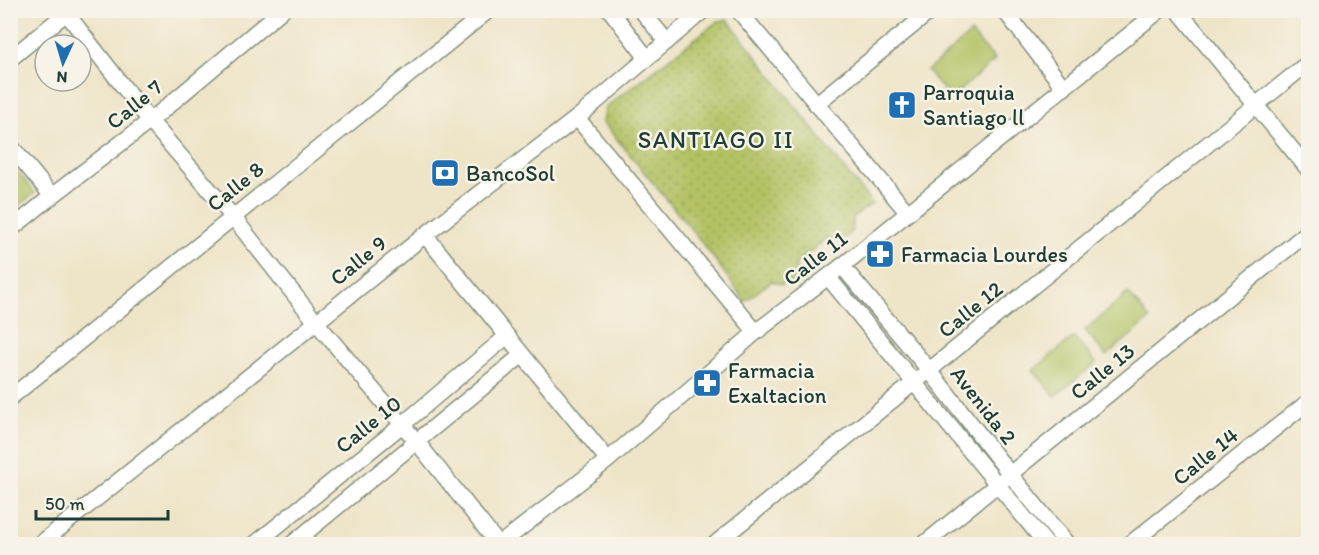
<svg xmlns="http://www.w3.org/2000/svg" width="1319" height="555" font-family="Itim,sans-serif">
<defs>
<pattern id="grass-dots" width="8" height="8" patternUnits="userSpaceOnUse" patternTransform="scale(1.5)"><rect width="8" height="8" fill="#b4c265"/><path d="M2 2h.1M6 6h.1" fill="none" stroke="#929f54" stroke-width="1.8" stroke-linecap="round"/></pattern>
</defs>
<rect width="100%" height="100%" fill="#f7f3e8"/>
<filter id="ink" filterUnits="userSpaceOnUse"><feTurbulence type="fractalNoise" baseFrequency=".0167" numOctaves="2"/><feDisplacementMap in="SourceGraphic" scale="12" xChannelSelector="R" yChannelSelector="G"/><feConvolveMatrix kernelMatrix="1 2 1 2 8 2 1 2 1" color-interpolation-filters="sRGB"/></filter>
<filter id="wash" filterUnits="userSpaceOnUse"><feTurbulence type="fractalNoise" baseFrequency=".008" numOctaves="4" result="noise"/><feDisplacementMap in="SourceGraphic" scale="24" xChannelSelector="R" yChannelSelector="G"/><feGaussianBlur stdDeviation="1.35" result="paint"/><feColorMatrix in="noise" values="0 0 0 0 0 0 0 0 0 0 0 0 0 0 0 0 0 1.4 0 .05"/><feComposite in="paint" operator="in"/></filter>
<g filter="url(#wash)">
<rect width="100%" height="100%" fill="#eee4c7"/>
<path fill="url(#grass-dots)" stroke="#6a804c" stroke-width="1.5" d="M 728,20 L 872,204 L 853,217 C 854,232 851,234 838,242 L 826,238 L 795,265 L 798,274 L 793,281 L 782,285 L 772,281 L 745,301 L 704,245 L 603,122 L 605,108 L 718,21 Z"/>
<g fill="#b4c265" stroke="#6a804c" stroke-width="1.5">
<path d="M 971,33 L 995,60 L 951,98 L 927,71 Z"/>
<path d="M 11,163 L 35,193 L 11,212 L 10,212 Z"/>
<path d="M 1128,293 L 1150,319 L 1106,356 L 1085,330 Z"/>
<path d="M 1074,337 L 1096,363 L 1055,396 L 1033,370 Z"/>
</g>
</g>
<g filter="url(#ink)">
<g fill="none" stroke-linecap="round" stroke-linejoin="round">
<g stroke="#86907e" stroke-width="18">
<g id="minor">
<path d="M 64,10 L 150,121 L 233,217 L 316,322 L 417,442 L 498,544"/>
<path d="M 610,10 L 647,58"/>
<path d="M 641,10 L 667,42"/>
<path d="M 738,10 L 908,213"/>
<path d="M 1004,10 L 1064,88"/>
<path d="M 1178,10 L 1308,169"/>
<path d="M 10,59 L 70,10"/>
<path d="M 816,104 L 932,10"/>
<path d="M 577,118 L 756,332"/>
<path d="M 10,145 L 52,196"/>
<path d="M 10,230 L 52,196 L 150,121 L 282,10"/>
<path d="M 425,235 L 608,460"/>
<path d="M 842,266 L 930,371 L 1010,474 L 1067,544"/>
<path d="M 828,277 L 1046,544"/>
<path d="M 10,398 L 489,10"/>
<path d="M 40,544 L 425,235 L 577,118 L 704,10"/>
<path d="M 255,544 L 402,425 L 507,336"/>
<path d="M 292,544 L 522,355"/>
<path d="M 500,544 L 608,460 L 756,332 L 842,266 L 1160,10"/>
<path d="M 715,544 L 1308,63"/>
<path d="M 924,544 L 1308,232"/>
<path d="M 1130,544 L 1308,402"/>
</g>
</g>
<use href="#minor" stroke="#fff" stroke-width="15"/>
</g>
</g>
<defs>
<g id="church-square" transform="scale(1.5)"><rect x="-9" y="-9" width="18" height="18" rx="4" fill="#1f6fb2" stroke="#f7f3e8"/><path d="M-1.2-6h2.4v3.5h3.3v2.4h-3.3V6h-2.4V-.1h-3.3v-2.4h3.3Z" fill="#fff"/></g>
<g id="bank-square" transform="scale(1.5)"><rect x="-9" y="-9" width="18" height="18" rx="4" fill="#1f6fb2" stroke="#f7f3e8"/><path d="M-6-4H6V4H-6ZM0-2.3a2.3 2.3 0 1 0 0 4.6a2.3 2.3 0 1 0 0-4.6Z" fill="#fff"/></g>
<g id="pharmacy-square" transform="scale(1.5)"><rect x="-9" y="-9" width="18" height="18" rx="4" fill="#1f6fb2" stroke="#f7f3e8"/><path d="M-2-6h4v4h4v4h-4v4h-4v-4h-4v-4h4Z" fill="#fff"/></g>
</defs>
<g fill-rule="evenodd">
<use href="#church-square" x="902" y="105"/>
<use href="#bank-square" x="445" y="173"/>
<use href="#pharmacy-square" x="880" y="254"/>
<use href="#pharmacy-square" x="707" y="383"/>
</g>
<g text-anchor="middle" stroke-width="5" stroke-linejoin="round" paint-order="stroke">
<g font-size="22" fill="#1f3d34" stroke="#f7f3e8" text-anchor="start">
<text x="923" y="100">Parroquia<tspan x="923" dy="25">Santiago ll</tspan></text>
<text x="466" y="181">BancoSol</text>
<text x="901" y="262">Farmacia Lourdes</text>
<text x="728" y="378">Farmacia<tspan x="728" dy="25">Exaltacion</tspan></text>
</g>
<g font-size="22" fill="#1f3d34" stroke="#f7f3e8">
<text transform="translate(134 104) rotate(-39)" y="8">Calle 7</text>
<text transform="translate(235 186) rotate(-39)" y="8">Calle 8</text>
<text transform="translate(815 258) rotate(-38)" y="8">Calle 11</text>
<text transform="translate(358 260) rotate(-39)" y="8">Calle 9</text>
<text transform="translate(970 309) rotate(-39)" y="8">Calle 12</text>
<text transform="translate(1102 371) rotate(-39)" y="8">Calle 13</text>
<text transform="translate(984 405) rotate(52)" y="8">Avenida 2</text>
<text transform="translate(368 424) rotate(-39)" y="8">Calle 10</text>
<text transform="translate(1205 456) rotate(-39)" y="8">Calle 14</text>
</g>
<g font-size="24" letter-spacing="1.5" fill="#1f3d34" stroke="#f7f3e8">
<text x="716" y="148">SANTIAGO II</text>
</g>
</g>
<rect width="1319" height="555" fill="none" stroke="#f7f3e8" stroke-width="36"/>
<g transform="translate(63 63) rotate(184)"><circle r="28" fill="#f7f3e8" stroke="#a1aaa0" stroke-width="1.5"/>
<path d="M0-4.5L10 22L0 15L-10 22Z" fill="#1f6fb2"/>
<text y="-9" font-size="16" font-weight="bold" text-anchor="middle" fill="#1f3d34">N</text>
</g>
<path d="M36 510v9h132v-9" fill="none" stroke="#1f3d34" stroke-width="3"/>
<text x="45" y="510" font-size="18" fill="#1f3d34" stroke="#f7f3e8" stroke-width="4.5" paint-order="stroke">50 m</text>
</svg>
